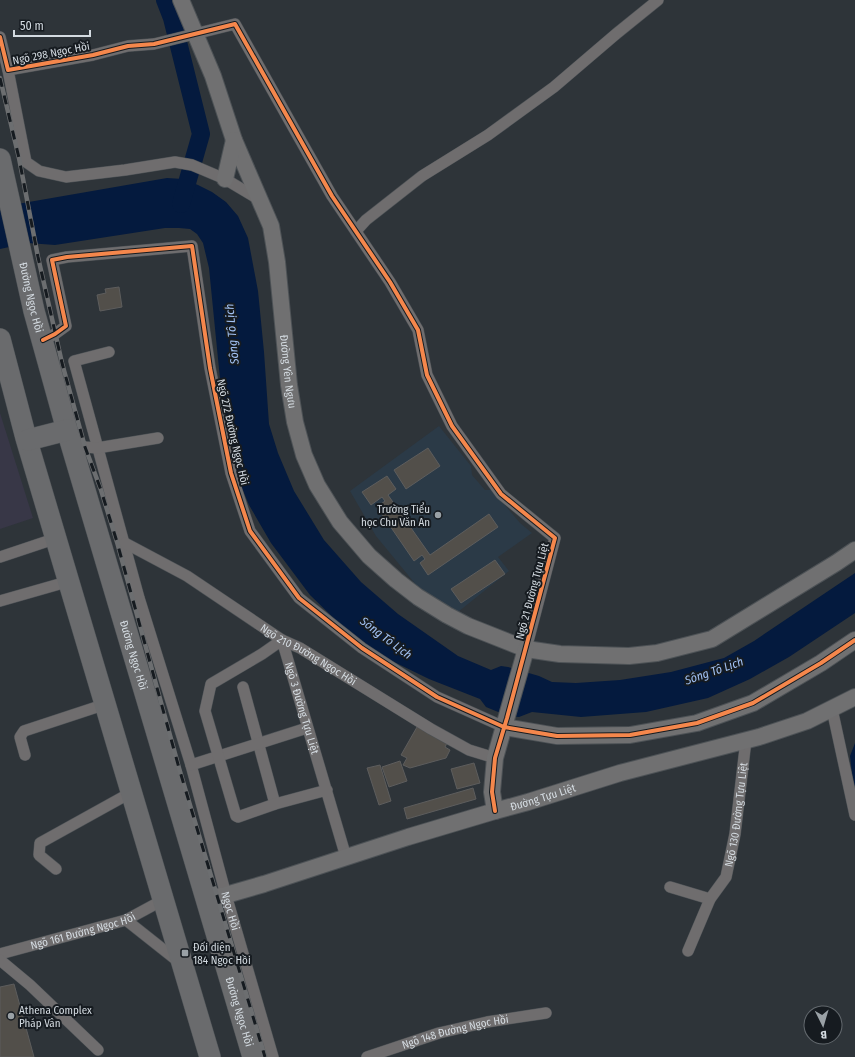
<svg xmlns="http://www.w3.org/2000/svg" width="855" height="1057" font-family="'Fira Sans Condensed',sans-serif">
<rect width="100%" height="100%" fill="#2e3439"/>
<path fill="#2b3a47" d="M 439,426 L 471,466 L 472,475 L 485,490 L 492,490 L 520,523 L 532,533 L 498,557 L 509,571 L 458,612 L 417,586 L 376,536 L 350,491 Z"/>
<path fill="#383747" d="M 0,413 L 33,518 L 0,529 Z"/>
<g fill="#041a3e">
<path d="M 167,178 L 183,179 L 198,185 L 212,192 L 226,202 L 238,216 L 248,238 L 258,291 L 264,352 L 269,424 L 278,453 L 294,491 L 324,540 L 361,582 L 398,614 L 458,656 L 491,670 L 501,666 L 508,667 L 539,676 L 552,682 L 576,683 L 620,680 L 671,672 L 724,658 L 754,641 L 855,573 L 855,613 L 789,657 L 750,679 L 708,698 L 646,712 L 581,717 L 532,712 L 519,717 L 508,716 L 486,707 L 480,699 L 429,679 L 390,660 L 346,630 L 310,595 L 271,543 L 249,505 L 232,464 L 225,429 L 209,268 L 203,243 L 197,234 L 190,229 L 179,228 L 165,228 L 55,245 L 28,243 L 0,249 L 0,207 Z"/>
<path d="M 855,743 L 855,799 L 850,756 Z"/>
</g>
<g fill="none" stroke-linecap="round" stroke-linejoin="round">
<path stroke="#041a3e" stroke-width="18" d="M 165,0 L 172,18 L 201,134 L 181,204"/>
</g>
<g fill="#524f4a" stroke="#5d5d5d">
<path d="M 119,287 L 122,307 L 100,311 L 97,295 L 106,293 L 105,289 Z"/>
<path d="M 428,448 L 440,466 L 406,489 L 394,470 Z"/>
<path d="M 387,476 L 396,489 L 388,495 L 430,555 L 489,514 L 498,527 L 428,575 L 420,563 L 425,559 L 422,555 L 414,561 L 377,507 L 385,501 L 382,497 L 371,505 L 362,492 Z"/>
<path d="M 495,560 L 505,574 L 461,603 L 451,589 Z"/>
<path d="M 417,727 L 447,743 L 445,747 L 450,750 L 446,758 L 410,768 L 403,765 L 407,758 L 401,755 Z"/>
<path d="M 400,761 L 407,781 L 389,787 L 382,767 Z"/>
<path d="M 474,763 L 480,783 L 457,789 L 451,769 Z"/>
<path d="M 380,765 L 391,801 L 379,805 L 367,768 Z"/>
<path d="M 473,788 L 476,799 L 407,819 L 404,808 Z"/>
<path d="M 14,984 L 34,1057 L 0,1057 L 0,987 Z"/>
</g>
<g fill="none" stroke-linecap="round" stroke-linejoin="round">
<g stroke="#4d5256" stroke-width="12">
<g id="street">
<path d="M 0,37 L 8,70 L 93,55 L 128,46 L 154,44 L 235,24 L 332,196 L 390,282 L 418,330 L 427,375 L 452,426 L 501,494 L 555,538 L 526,649"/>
<path d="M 8,70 L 26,162 L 39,171 L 66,177 L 125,170 L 175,162 L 192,165 L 225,179 L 260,200"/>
<path d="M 356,231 L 366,220 L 422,176 L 488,135 L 554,87 L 616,34 L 658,0"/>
<path d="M 43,340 L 55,334 L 66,326 L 52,260 L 67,257 L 192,246 L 210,368 L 231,473 L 250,531 L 299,598 L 362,648 L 437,697 L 504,727"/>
<path id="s1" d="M 109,352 L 74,361 L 139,598 L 191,765 L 226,895 L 273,1057"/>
<path d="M 71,442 L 85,447 L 97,448 L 158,438"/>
<path id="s2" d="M 125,543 L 187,576 L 282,640 L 300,648 L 431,729 L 469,750 L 495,758"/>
<path d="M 0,557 L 57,538"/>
<path d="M 0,601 L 70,581"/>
<path d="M 243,687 L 275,804"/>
<path d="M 832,709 L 855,815"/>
<path d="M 25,755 L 20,737 L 24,731 L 106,704"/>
<path d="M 191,765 L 307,728"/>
<path id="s3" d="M 327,790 L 275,804 L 238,817 L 236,816 L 205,711 L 211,684 L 262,654 L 282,640 C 303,712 325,784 346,857"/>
<path d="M 56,869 L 39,855 L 40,843 L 132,792"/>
<path d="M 670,887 L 710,899"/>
<path d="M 126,920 L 179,962"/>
<path id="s4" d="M 688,951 L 710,899 L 726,877 L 735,834 L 746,740"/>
<path id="s5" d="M 0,954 L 126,920 L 163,900"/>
<path d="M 0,960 L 30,985 L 98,1050"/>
<path id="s6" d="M 367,1057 L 439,1033 L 487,1022 L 546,1013"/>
</g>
</g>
<g stroke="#4d5256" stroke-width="18">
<g id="secondary">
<path id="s7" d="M 181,0 L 213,76 L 234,140 L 271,226 L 277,262 L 289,385 L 295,422 L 304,455 L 317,485 L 340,522 L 369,556 L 396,580 L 418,597 L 447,615 L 468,626 L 526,649 L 560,654 L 629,656 L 657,653 L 712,639 L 836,563 L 855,550"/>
<path d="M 225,179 L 234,140"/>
<path d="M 504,727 L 557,736 L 630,735 L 697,723 L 753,703 L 821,663 L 855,640"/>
<path d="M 495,811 L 492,792 L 495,758 L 526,649"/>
<path id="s8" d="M 206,899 L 226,895 L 264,884 L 408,837 L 495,811 L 528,802 L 620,773 L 759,737 L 807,721 L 855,697"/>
</g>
</g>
<g stroke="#4d5256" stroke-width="22">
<g id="highway">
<path id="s9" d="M 0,159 L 34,311 L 67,430 L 253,1057"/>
<path d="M 0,339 L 26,438 L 210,1057"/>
<path d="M 28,440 L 67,430"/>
</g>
</g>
<use href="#street" stroke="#6f6d6e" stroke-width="11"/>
<use href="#secondary" stroke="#707071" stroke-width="16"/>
<use href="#highway" stroke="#6a6b6d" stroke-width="21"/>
<g stroke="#6c6e70" stroke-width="4.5">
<path id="rail" d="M 0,78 L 19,158 L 38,257 L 62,363 L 85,447 L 101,490 L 117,542 L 179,768 L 265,1057"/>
</g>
<use href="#rail" stroke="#161b20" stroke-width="3" stroke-dasharray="9" stroke-linecap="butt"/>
<g stroke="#161b20" stroke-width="6">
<g id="cycleway">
<path d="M 0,37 L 8,70 L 93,55 L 128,46 L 154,44 L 235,24 L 332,196 L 390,282 L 418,330 L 427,375 L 452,426 L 501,494 L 555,538 L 507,718 L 495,758 L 492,792 L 495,811"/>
<path d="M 43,340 L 55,334 L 66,326 L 52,260 L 67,257 L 192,246 L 210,368 L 231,473 L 250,531 L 299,598 L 362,648 L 437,697 L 504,727 L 557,736 L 630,735 L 697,723 L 753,703 L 821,663 L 855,640"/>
</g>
</g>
<use href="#cycleway" stroke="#f5874c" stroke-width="4"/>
</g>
<g fill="#9aa1a6" stroke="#161b20" stroke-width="1.5">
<circle cx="438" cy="515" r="4"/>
<rect x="181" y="949" width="8" height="8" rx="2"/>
<circle cx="11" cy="1016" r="4"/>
</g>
<g text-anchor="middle" stroke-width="4" stroke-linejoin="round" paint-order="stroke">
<g font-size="11" fill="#d4dbe1" stroke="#161b20">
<text transform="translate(51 53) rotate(-11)" y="4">Ngõ 298 Ngọc Hồi</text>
<text dy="4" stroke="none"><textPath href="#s9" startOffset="142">Đường Ngọc Hồi</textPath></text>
<text dy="4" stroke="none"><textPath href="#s7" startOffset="390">Đường Yên Ngưu</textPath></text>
<text transform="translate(233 432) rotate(77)" y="4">Ngõ 272 Đường Ngọc Hồi</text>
<text transform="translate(532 591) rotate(-75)" y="4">Ngõ 21 Đường Tựu Liệt</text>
<text dy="4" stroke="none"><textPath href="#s2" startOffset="215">Ngõ 210 Đường Ngọc Hồi</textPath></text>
<text dy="4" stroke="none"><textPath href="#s9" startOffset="514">Đường Ngọc Hồi</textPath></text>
<text dy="4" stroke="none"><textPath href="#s3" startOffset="387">Ngõ 3 Đường Tựu Liệt</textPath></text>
<text dy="4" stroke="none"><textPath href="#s8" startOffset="352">Đường Tựu Liệt</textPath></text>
<text dy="4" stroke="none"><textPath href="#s4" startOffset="147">Ngõ 130 Đường Tựu Liệt</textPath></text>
<text dy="4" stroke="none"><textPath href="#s1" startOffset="608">Ngọc Hồi</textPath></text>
<text dy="4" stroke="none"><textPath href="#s5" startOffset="86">Ngõ 161 Đường Ngọc Hồi</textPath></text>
<text dy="4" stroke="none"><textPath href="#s9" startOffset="886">Đường Ngọc Hồi</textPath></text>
<text dy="4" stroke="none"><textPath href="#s6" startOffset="92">Ngõ 148 Đường Ngọc Hồi</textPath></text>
</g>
<g font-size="11" fill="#d4dbe1" stroke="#161b20" text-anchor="start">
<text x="430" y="513" text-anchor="end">Trường Tiểu<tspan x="430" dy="13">học Chu Văn An</tspan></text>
<text x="193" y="951">Đối diện<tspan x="193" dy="13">184 Ngọc Hồi</tspan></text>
<text x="19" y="1014">Athena Complex<tspan x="19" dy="13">Pháp Vân</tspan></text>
</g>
<g font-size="12" font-style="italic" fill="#a2c2f4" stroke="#161b20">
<text transform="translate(232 334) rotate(-95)" y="4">Sông Tô Lịch</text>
<text transform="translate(386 638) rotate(37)" y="4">Sông Tô Lịch</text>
<text transform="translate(714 671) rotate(-19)" y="4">Sông Tô Lịch</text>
</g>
</g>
<g transform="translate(823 1025) rotate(175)"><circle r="19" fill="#161b20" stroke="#62686d"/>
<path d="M0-3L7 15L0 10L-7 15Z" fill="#9aa1a6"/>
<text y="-6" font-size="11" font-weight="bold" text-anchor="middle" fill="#d4dbe1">B</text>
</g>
<path d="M14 30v6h76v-6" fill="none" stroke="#d4dbe1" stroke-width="2"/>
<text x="20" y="30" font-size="12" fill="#d4dbe1" stroke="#161b20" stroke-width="3" paint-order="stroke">50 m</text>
</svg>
